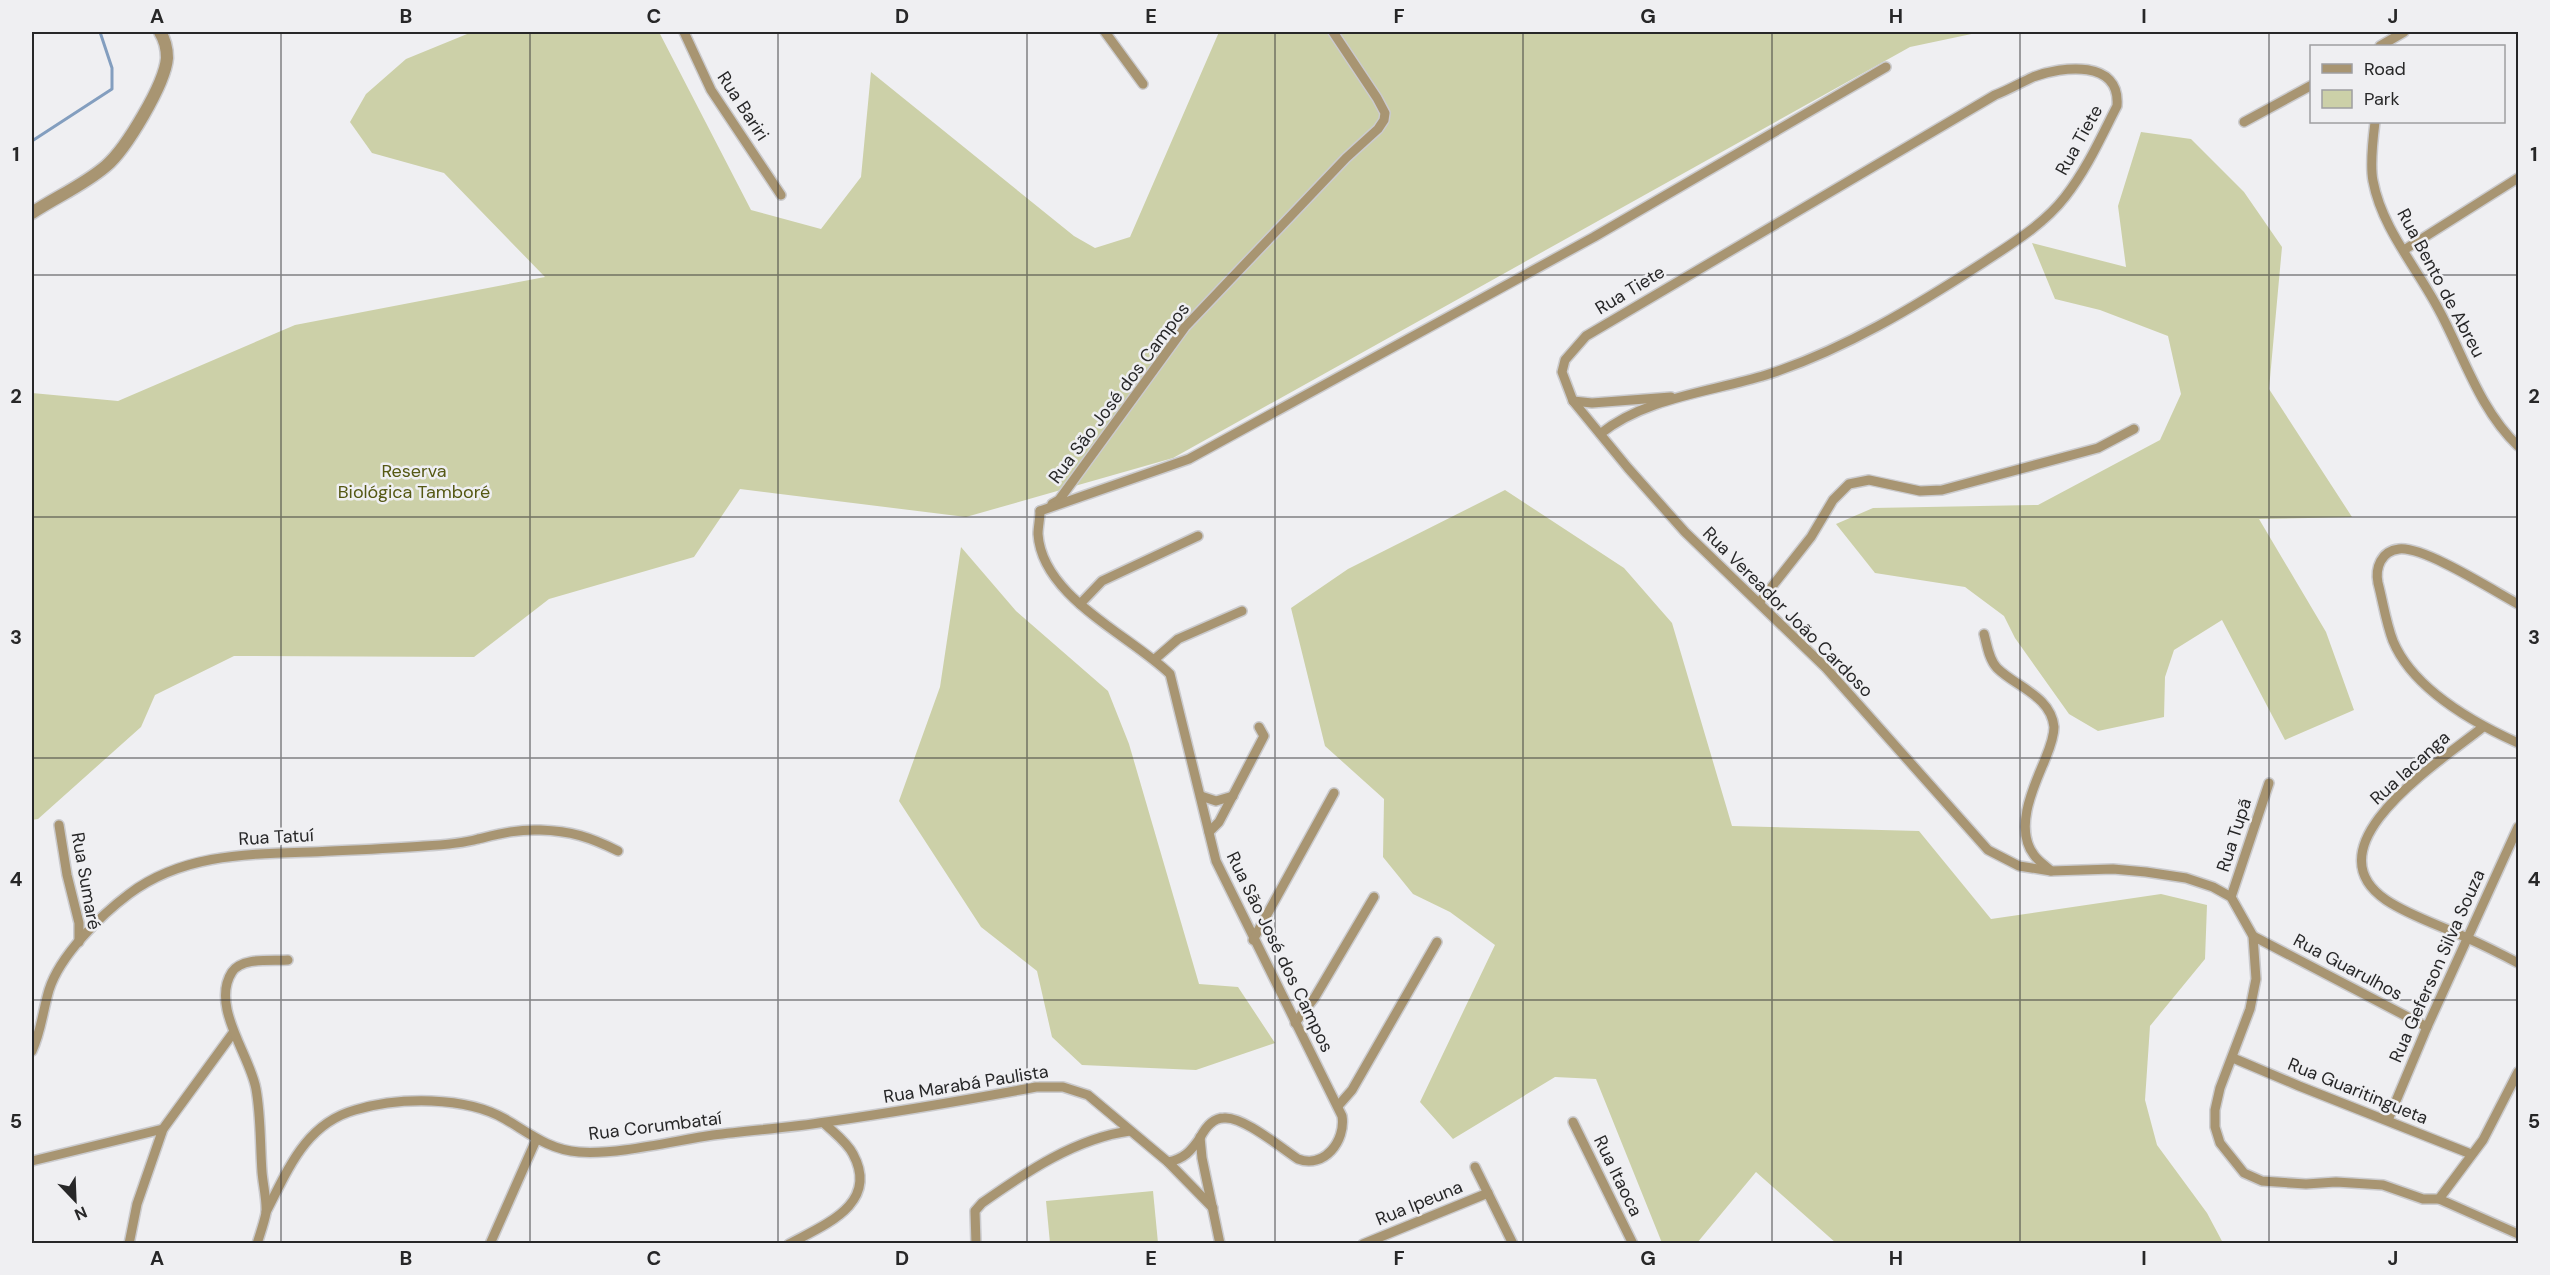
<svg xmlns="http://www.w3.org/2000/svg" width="2550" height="1275" font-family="'DM Sans',sans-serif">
<rect width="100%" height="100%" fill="#efeff2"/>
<g fill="#ccd0a8">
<path d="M 472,32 L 659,32 L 751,210 L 821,229 L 861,177 L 871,72 L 1074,236 L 1095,248 L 1130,237 L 1219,32 L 1981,32 L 1910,47 L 1173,458 L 966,517 L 740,489 L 694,557 L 549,599 L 474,657 L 234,656 L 155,695 L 141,727 L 38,819 L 32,820 L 32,393 L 118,401 L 295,325 L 545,277 L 444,173 L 372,153 L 350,122 L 366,94 L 406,59 Z"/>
<path d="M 2141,132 L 2191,139 L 2244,192 L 2282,247 L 2269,389 L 2352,517 L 2259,519 L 2326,632 L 2354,710 L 2285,740 L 2222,620 L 2174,650 L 2165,677 L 2164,717 L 2098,731 L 2069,714 L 2015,638 L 2004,616 L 1965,587 L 1875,573 L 1836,524 L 1873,508 L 2038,505 L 2160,440 L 2181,394 L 2168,336 L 2100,310 L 2055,299 L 2032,243 L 2126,267 L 2118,206 Z"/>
<path d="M 1505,490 L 1624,568 L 1672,623 L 1732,826 L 1919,831 L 1991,919 L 2161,894 L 2207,905 L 2205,959 L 2150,1026 L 2145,1100 L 2157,1145 L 2207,1213 L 2223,1243 L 1836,1243 L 1756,1172 L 1697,1243 L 1662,1243 L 1596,1079 L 1555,1077 L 1453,1139 L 1420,1102 L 1495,945 L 1450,912 L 1413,894 L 1383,857 L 1384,799 L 1325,746 L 1291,608 L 1348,569 Z"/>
<path d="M 961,547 L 1016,611 L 1108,691 L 1129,744 L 1199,984 L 1238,987 L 1275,1043 L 1196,1070 L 1082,1065 L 1052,1037 L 1037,971 L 981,927 L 899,801 L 940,687 Z"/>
<path d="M 1153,1191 L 1158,1243 L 1050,1243 L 1046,1201 Z"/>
</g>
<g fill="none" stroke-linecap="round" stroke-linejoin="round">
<path stroke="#839ebf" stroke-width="3" d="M 32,141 L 112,89 L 112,68 L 100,32"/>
<g stroke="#cbcbce" stroke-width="12">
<g id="minor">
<path d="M 684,32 L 711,90 L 781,195"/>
<path d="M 1105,32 L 1143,84"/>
<path d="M 2380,46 L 2404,32"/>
<path d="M 2244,122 L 2312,85"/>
<path d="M 2375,122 C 2373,138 2370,166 2373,181 C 2382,229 2418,269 2440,312 C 2464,357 2480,410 2518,446"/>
<path d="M 2404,250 L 2518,178"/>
<path d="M 1573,401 L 1592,403 L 1671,397"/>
<path d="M 1600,434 C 1646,397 1711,392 1766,375 C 1844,350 1916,306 1984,262 C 2013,243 2044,224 2065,197 C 2087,169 2101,137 2117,106 C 2121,59 2062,66 2033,77 C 2020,83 2008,90 1995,95 L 1586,336 L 1565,360 L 1562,372 L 1573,401 L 1628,468 L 1685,532 L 1826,668 L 1988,850 L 2019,866 L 2051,871 L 2113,869 L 2146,872 L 2186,878 L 2213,887 L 2231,897 L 2253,936 L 2256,979 L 2250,1009 L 2220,1088 L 2215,1110 L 2215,1127 L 2220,1143 L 2244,1173 L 2262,1181 L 2306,1184 L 2336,1182 L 2383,1185 L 2423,1199 L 2439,1199 L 2518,1234"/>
<path d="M 1052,504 L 1059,500 L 1185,327 L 1346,158 L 1378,129 L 1384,120 L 1385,113 L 1377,98 L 1333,32"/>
<path d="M 1040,511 L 1189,459 L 1594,237 L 1886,67"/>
<path d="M 1040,511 C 1040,519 1038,527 1038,534 C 1042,597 1130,635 1170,674 L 1216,861 L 1342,1116 C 1346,1141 1324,1169 1298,1159 C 1281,1148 1243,1116 1224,1118 C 1212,1118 1205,1128 1200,1138 C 1191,1151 1184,1159 1168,1162"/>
<path d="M 1759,603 L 1811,537 L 1833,500 L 1849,484 L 1869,480 L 1920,491 L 1942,490 L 2098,448 L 2134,429"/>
<path d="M 1080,604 L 1102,581 L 1198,536"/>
<path d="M 2518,604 C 2494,591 2424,546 2399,549 C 2381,551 2375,568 2378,583 C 2383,602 2386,623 2393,641 C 2413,689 2474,723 2518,743"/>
<path d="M 1984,634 C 1987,645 1989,660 1997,668 C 2016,687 2051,696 2054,727 C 2054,739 2048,752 2044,762 C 2033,788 2014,829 2034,855 C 2038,861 2046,866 2051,871"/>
<path d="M 1155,659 L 1178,639 L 1242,611"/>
<path d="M 2483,727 C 2444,759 2306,845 2386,900 C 2410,916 2439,925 2465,937 C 2483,945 2501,954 2518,963"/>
<path d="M 1201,796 L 1216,801 L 1233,796"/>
<path d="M 59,825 L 67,875 L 79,923 L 79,942"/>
<path d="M 1209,832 L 1219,822 L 1264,736 L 1259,727"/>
<path d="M 2231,897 L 2269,783"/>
<path d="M 2253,936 L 2427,1027"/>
<path d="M 1253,940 L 1334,793"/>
<path d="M 1295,1023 L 1315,997 L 1374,897"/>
<path d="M 32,1051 C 41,1032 43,1010 49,990 C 60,955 101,915 129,894 C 182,854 247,854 311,852 C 349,850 386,849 424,846 C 442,845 460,844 478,839 C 499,834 518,829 540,830 C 571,831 590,837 618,851"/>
<path d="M 2233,1058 L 2299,1086 L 2471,1154"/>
<path d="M 1338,1106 L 1352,1090 L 1437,942"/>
<path d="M 2388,1120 L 2427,1027 L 2518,827"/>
<path d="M 1573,1122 L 1633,1244"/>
<path d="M 1200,1137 L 1202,1158 L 1220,1244"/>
<path d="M 32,1161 L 163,1129"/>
<path d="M 1475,1167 L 1513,1244"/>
<path d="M 2439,1199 L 2483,1140 L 2518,1072"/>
<path d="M 266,1212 C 288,1170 305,1124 355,1110 C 399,1097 465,1096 505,1119 C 529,1133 549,1150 579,1152 C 617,1155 673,1141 713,1135 C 751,1130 788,1128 826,1122 C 896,1112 966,1100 1036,1087 L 1063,1087 L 1088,1095 L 1168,1162 L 1213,1208"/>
<path d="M 129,1244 L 137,1204 L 163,1129 L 233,1033"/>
<path d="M 257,1244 C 260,1234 264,1223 266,1213 C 267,1200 263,1185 262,1172 C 260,1144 261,1117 256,1089 C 250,1055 210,1006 232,972 C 242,957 271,961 288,960"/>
<path d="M 490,1244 L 536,1140"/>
<path d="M 789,1244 C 824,1225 880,1204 853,1154 C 847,1142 833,1132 824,1123"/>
<path d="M 976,1244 L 975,1211 L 982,1203 C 1026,1172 1076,1138 1130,1131"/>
<path d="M 1363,1244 L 1488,1193"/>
</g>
</g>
<g stroke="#cbcbce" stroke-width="15">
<path id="tertiary" d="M 32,213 C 56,197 84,185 106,166 C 126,149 165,84 167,58 C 167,48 165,40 160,32"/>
</g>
<use href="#minor" stroke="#a89572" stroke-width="9"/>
<use href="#tertiary" stroke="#a89572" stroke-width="12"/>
</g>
<path fill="none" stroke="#272728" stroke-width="1.5" stroke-opacity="0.55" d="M 281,32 L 281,1244M 530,32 L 530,1244M 778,32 L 778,1244M 1027,32 L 1027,1244M 1275,32 L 1275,1244M 1523,32 L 1523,1244M 1772,32 L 1772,1244M 2020,32 L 2020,1244M 2269,32 L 2269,1244M 32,275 L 2518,275M 32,517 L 2518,517M 32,758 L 2518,758M 32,1000 L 2518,1000"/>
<g text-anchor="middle" stroke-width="5" stroke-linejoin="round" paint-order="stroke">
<g font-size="18" fill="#272728" stroke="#efeff2">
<text transform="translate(743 106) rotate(57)" y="6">Rua Bariri</text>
<text transform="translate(2079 140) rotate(-61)" y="6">Rua Tiete</text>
<text transform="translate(2441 283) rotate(62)" y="6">Rua Bento de Abreu</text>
<text transform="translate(1630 290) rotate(-31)" y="6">Rua Tiete</text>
<text transform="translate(1119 393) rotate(-53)" y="6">Rua São José dos Campos</text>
<text transform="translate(1788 612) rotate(45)" y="6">Rua Vereador João Cardoso</text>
<text transform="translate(2410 768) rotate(-42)" y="6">Rua Iacanga</text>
<text transform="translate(2234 835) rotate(-72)" y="6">Rua Tupã</text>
<text transform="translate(276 837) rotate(-3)" y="6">Rua Tatuí</text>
<text transform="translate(86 881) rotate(80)" y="6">Rua Sumaré</text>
<text transform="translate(1280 952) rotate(64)" y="6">Rua São José dos Campos</text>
<text transform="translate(2437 966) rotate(-66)" y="6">Rua Geferson Silva Souza</text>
<text transform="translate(2348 967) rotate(28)" y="6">Rua Guarulhos</text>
<text transform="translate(966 1084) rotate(-9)" y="6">Rua Marabá Paulista</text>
<text transform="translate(2358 1091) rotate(22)" y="6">Rua Guaritingueta</text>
<text transform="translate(655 1126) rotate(-7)" y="6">Rua Corumbataí</text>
<text transform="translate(1618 1176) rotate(64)" y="6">Rua Itaoca</text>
<text transform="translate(1419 1203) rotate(-22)" y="6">Rua Ipeuna</text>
</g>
<g font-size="18" fill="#555814" stroke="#efeff2">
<text x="414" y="477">Reserva<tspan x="414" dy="21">Biológica Tamboré</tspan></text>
</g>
</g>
<rect width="2550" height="1275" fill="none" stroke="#efeff2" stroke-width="66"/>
<rect x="2310" y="45" width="195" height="78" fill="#efeff2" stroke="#9f9fa1" stroke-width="1.5"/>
<rect x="2322" y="64" width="30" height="9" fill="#a89572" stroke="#9f9fa1" stroke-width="1.5"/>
<text x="2364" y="75" font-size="18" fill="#272728">Road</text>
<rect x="2322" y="90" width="30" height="18" fill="#ccd0a8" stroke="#9f9fa1" stroke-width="1.5"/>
<text x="2364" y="105" font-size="18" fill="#272728">Park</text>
<g transform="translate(75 1200) rotate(157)" stroke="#efeff2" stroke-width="4.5" paint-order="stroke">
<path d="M0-4.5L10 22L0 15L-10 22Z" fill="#272728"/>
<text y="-9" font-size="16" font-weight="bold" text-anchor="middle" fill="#272728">N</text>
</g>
<rect x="33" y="33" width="2484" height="1209" fill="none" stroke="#272728" stroke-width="2"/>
<g font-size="20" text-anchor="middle" font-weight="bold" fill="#272728">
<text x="157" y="23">A</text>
<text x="406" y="23">B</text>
<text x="654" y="23">C</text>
<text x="902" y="23">D</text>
<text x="1151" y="23">E</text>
<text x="1399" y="23">F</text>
<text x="1648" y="23">G</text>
<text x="1896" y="23">H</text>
<text x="2144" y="23">I</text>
<text x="2393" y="23">J</text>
<text x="16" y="161">1</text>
<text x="2534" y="161">1</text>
<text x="16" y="403">2</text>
<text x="2534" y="403">2</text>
<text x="16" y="644">3</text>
<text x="2534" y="644">3</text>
<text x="16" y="886">4</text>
<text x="2534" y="886">4</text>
<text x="16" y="1128">5</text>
<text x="2534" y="1128">5</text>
<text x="157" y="1265">A</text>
<text x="406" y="1265">B</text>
<text x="654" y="1265">C</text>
<text x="902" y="1265">D</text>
<text x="1151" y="1265">E</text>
<text x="1399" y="1265">F</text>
<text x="1648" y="1265">G</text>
<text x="1896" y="1265">H</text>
<text x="2144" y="1265">I</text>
<text x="2393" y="1265">J</text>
</g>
</svg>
